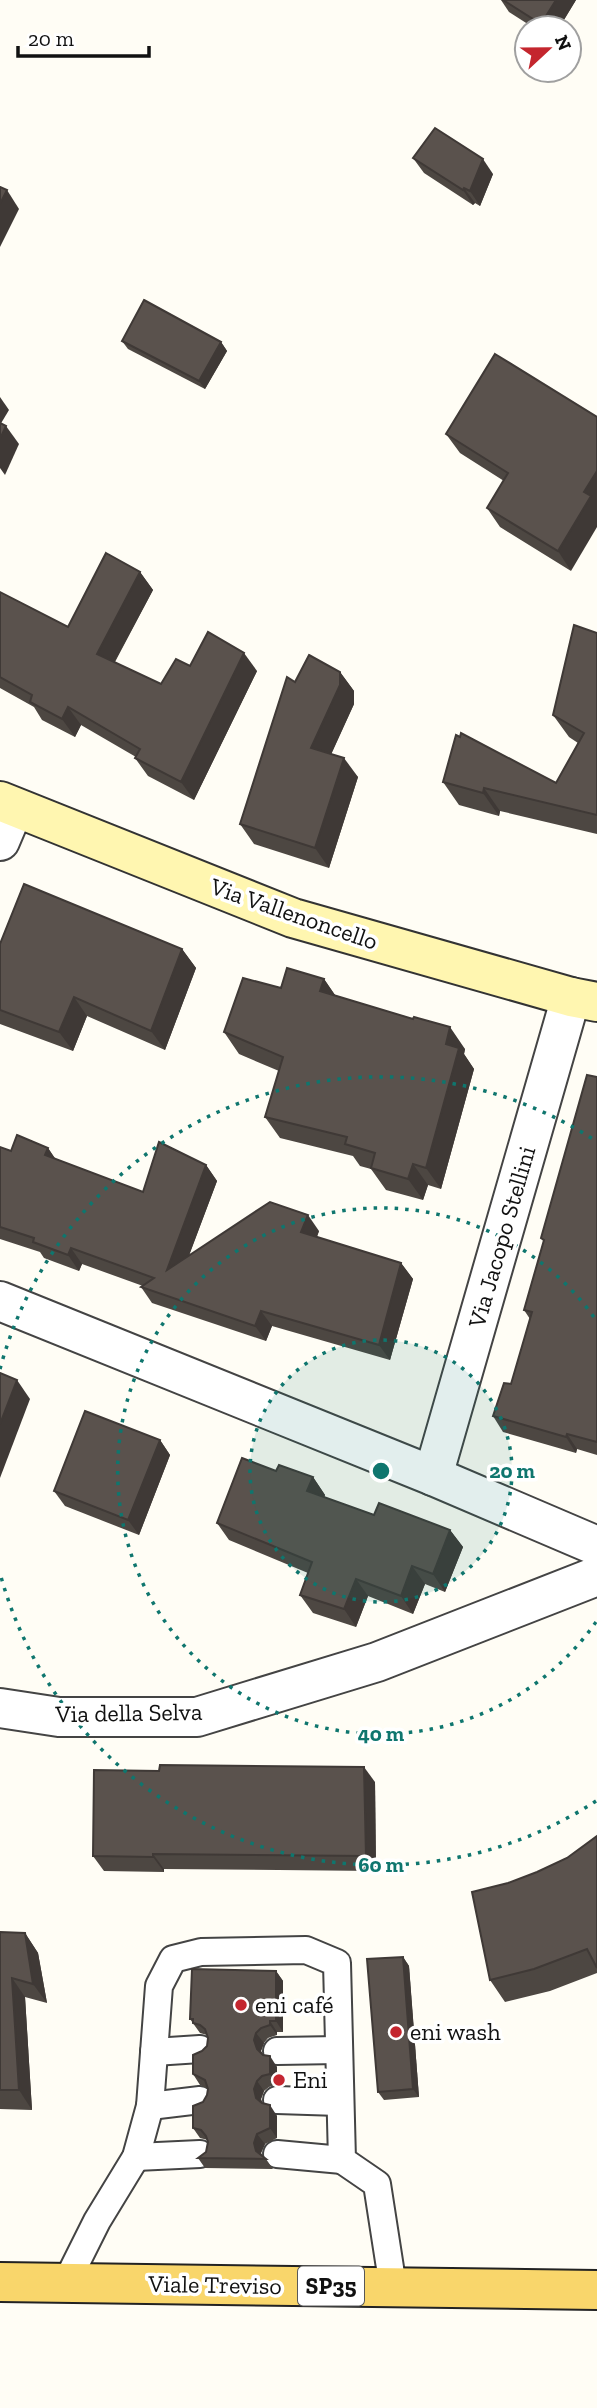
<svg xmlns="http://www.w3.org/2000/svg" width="597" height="2408" font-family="'Zilla Slab',serif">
<rect width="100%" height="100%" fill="#fffdf5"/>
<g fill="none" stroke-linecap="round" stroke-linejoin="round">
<g stroke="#444" stroke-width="30">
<g id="lane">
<path d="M 277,2051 L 339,2050"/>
<path d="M 154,2052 L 200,2049"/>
<path d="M 277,2100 L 339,2102"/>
<path d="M 150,2106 L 200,2100"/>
<path d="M 277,2154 L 342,2160"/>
<path d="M 136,2157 L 200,2154"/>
<path d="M 66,2283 L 97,2221 L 136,2157 L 150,2106 L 159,1986 L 173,1959 L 201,1952 L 306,1950 L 337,1963 L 342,2160 L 377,2184 L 393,2287"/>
</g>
</g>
<g stroke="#444" stroke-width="42">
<g id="street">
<path d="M 0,841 L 14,808"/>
<path d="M 0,1301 L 433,1476 L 597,1546"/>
<path d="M 433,1476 L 571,997"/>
<path d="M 0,1708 L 59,1717 L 197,1717 L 377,1662 L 597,1576"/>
</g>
</g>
<g stroke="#333" stroke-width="42">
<path id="secondary" d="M 0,801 L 293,918 L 571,997 L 597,1002"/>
</g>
<g stroke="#222" stroke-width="42">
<path id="primary" d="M 0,2282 L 597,2290"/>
</g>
<use href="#lane" stroke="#fff" stroke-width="26"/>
<use href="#street" stroke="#fff" stroke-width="38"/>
<use href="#secondary" stroke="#fff6b0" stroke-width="38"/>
<use href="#primary" stroke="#f9d66b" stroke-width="38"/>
</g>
<g fill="#4d4742">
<path d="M 501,0 L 576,0 L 559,28 L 534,28 L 509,12 Z"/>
<path d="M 413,158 L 493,174 L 480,206 L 475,203 L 473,205 L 424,173 Z"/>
<path d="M 122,341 L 221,342 L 227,351 L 205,389 L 128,349 Z"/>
<path d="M 495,354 L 571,571 L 500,527 L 487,508 L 504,481 L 460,453 L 446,434 Z"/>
<path d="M 140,572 L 153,590 L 115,662 L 161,684 L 190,666 L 257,671 L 194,800 L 148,776 L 135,758 L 136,757 L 81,725 L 75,737 L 42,720 L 34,707 L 0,688 L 0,592 L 68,627 Z"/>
<path d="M 597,633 L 597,834 L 500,811 L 499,816 L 459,805 L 443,782 L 556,783 L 578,743 L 569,737 L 553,715 Z"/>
<path d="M 340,672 L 354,691 L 354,704 L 331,754 L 358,777 L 329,868 L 254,844 L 240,824 L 295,682 Z"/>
<path d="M 0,944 L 182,949 L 196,968 L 165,1050 L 87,1016 L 73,1051 L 0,1024 Z"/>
<path d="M 324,979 L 335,995 L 465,1049 L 464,1054 L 474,1069 L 441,1189 L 428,1185 L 423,1200 L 386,1190 L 371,1169 L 360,1166 L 353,1156 L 280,1138 L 265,1117 L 279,1071 L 239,1054 L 224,1032 L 281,988 Z"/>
<path d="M 597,1077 L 597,1455 L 577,1449 L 576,1453 L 503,1432 L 493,1416 L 511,1384 L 530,1319 L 524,1310 L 544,1242 L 541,1238 Z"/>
<path d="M 0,1147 L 11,1151 L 48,1148 L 55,1159 L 143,1192 L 206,1165 L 217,1181 L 189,1255 L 319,1231 L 317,1237 L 401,1263 L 413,1279 L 390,1360 L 272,1326 L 266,1341 L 152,1303 L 141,1287 L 143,1286 L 82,1264 L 79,1271 L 44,1258 L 40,1252 L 0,1239 Z"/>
<path d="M 160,1440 L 170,1455 L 139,1535 L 65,1506 L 54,1491 Z"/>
<path d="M 276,1471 L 313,1477 L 325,1495 L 324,1497 L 374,1515 L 450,1530 L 463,1547 L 445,1592 L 425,1584 L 413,1614 L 368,1596 L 356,1627 L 313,1613 L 300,1595 L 308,1573 L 229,1540 L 217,1523 Z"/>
<path d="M 375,1782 L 376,1871 L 164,1869 L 164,1872 L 104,1871 L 93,1856 Z"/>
<path d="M 597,1836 L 597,1973 L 550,1991 L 505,2002 L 490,1980 L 508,1883 L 537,1872 L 567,1858 Z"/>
<path d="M 0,1932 L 25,1933 L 38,1953 L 47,2003 L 25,1997 L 32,2110 L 0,2109 Z"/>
<path d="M 403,1957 L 409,1966 L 419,2097 L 384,2100 L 378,2092 Z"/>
<path d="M 276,1971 L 283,1981 L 283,2032 L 277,2032 L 277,2035 L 268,2038 L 264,2043 L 261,2051 L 263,2055 L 277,2067 L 277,2084 L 269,2087 L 264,2091 L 261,2099 L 262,2103 L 277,2116 L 277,2138 L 265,2144 L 261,2153 L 262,2155 L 266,2159 L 273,2169 L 205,2168 L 198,2158 L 206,2152 L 208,2142 L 208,2140 L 200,2138 L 193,2128 L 203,2102 L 207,2095 L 208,2089 L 200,2085 L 193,2074 L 202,2051 L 207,2046 L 208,2038 L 207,2035 L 200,2033 L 190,2019 Z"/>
</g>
<g fill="#3f3936">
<path d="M 556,0 L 576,0 L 559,28 L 544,28 L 541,24 Z"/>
<path d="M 483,159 L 493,174 L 480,206 L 470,191 Z"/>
<path d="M 464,188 L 475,203 L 473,205 L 463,190 Z"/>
<path d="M 7,190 L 19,209 L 0,247 L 0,204 Z"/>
<path d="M 221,342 L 227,351 L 205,389 L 199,381 Z"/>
<path d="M 0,397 L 9,410 L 0,425 Z"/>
<path d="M 6,426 L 19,444 L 5,475 L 0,468 L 0,439 Z"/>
<path d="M 597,471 L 597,527 L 571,571 L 558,551 L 584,492 Z"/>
<path d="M 140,572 L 153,590 L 109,672 L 97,654 Z"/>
<path d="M 244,653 L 257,671 L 194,800 L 181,782 Z"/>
<path d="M 340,672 L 354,691 L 354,704 L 325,768 L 311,748 Z"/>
<path d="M 68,707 L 81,725 L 75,737 L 62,719 Z"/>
<path d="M 344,758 L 358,777 L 329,868 L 315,848 Z"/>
<path d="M 484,788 L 500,811 L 499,816 L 483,793 Z"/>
<path d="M 182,949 L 196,968 L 165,1050 L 151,1031 Z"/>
<path d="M 324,979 L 339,1001 L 320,991 Z"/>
<path d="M 74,997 L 87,1016 L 73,1051 L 59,1032 Z"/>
<path d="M 450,1027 L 465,1049 L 464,1054 L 474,1069 L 441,1189 L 426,1168 L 446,1044 Z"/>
<path d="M 48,1148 L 59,1164 L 45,1155 Z"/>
<path d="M 413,1164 L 428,1185 L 423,1200 L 408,1179 Z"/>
<path d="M 206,1165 L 217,1181 L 178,1285 L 167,1270 Z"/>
<path d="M 308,1215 L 319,1231 L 312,1248 L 301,1232 Z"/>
<path d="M 71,1248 L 82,1264 L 79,1271 L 68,1255 Z"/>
<path d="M 401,1263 L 413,1279 L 390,1360 L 379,1345 Z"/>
<path d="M 261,1311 L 272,1326 L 266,1341 L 255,1326 Z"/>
<path d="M 17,1380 L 30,1399 L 0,1478 L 0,1424 Z"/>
<path d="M 567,1434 L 577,1449 L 576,1453 L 566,1437 Z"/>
<path d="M 160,1440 L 170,1455 L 139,1535 L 128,1520 Z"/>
<path d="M 313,1477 L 325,1495 L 320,1509 L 307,1491 Z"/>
<path d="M 450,1530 L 463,1547 L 445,1592 L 433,1574 Z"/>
<path d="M 412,1566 L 425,1584 L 413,1614 L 401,1596 Z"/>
<path d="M 356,1579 L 368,1596 L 356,1627 L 344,1609 Z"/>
<path d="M 364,1767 L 375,1782 L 376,1871 L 366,1856 Z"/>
<path d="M 153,1854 L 164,1869 L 164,1872 L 153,1857 Z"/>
<path d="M 25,1933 L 38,1953 L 47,2003 L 33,1984 Z"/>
<path d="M 403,1957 L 409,1966 L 419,2097 L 413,2089 Z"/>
<path d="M 276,1971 L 283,1981 L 283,2032 L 276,2021 Z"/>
<path d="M 12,1978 L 25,1997 L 32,2110 L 19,2090 Z"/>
<path d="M 270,2021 L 277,2032 L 277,2035 L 270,2025 Z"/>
<path d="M 256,2033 L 264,2043 L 261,2051 L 264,2060 L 257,2049 L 254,2040 Z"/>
<path d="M 270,2056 L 277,2067 L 277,2084 L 270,2074 Z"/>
<path d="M 257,2081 L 264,2091 L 261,2099 L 264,2108 L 256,2098 L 254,2089 Z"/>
<path d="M 270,2105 L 277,2116 L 277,2138 L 270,2128 Z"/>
<path d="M 257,2134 L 265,2144 L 261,2153 L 263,2159 L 256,2151 L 254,2143 Z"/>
</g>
<g fill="#5a524d" stroke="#3f3936" stroke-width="2">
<path d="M 503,0 L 556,0 L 541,24 Z"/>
<path d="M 435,128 L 483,159 L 470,191 L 464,188 L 463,190 L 413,158 Z"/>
<path d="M 0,187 L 7,190 L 0,204 Z"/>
<path d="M 144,300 L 221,342 L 199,381 L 122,341 Z"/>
<path d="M 495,354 L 597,417 L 597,471 L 584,492 L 591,496 L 558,551 L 487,508 L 508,473 L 446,434 Z"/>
<path d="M 0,423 L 6,426 L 0,439 Z"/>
<path d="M 106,553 L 140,572 L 97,654 L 161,684 L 176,659 L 190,666 L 208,632 L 244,653 L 181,782 L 135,758 L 140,749 L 68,707 L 62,719 L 30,702 L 32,695 L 0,677 L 0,592 L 68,627 Z"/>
<path d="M 574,625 L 597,633 L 597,815 L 484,788 L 483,793 L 443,782 L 456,735 L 460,737 L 461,733 L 556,783 L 584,733 L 553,715 Z"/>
<path d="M 309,655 L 340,672 L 340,685 L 311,748 L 344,758 L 315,848 L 240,824 L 287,677 L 295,682 Z"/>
<path d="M 24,884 L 182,949 L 151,1031 L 74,997 L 59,1032 L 0,1010 L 0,944 Z"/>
<path d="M 287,968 L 324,979 L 320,991 L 413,1019 L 414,1017 L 450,1027 L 446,1044 L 459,1048 L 426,1168 L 413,1164 L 408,1179 L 371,1168 L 375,1153 L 345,1144 L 347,1137 L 265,1117 L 283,1057 L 224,1032 L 243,978 L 281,988 Z"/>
<path d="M 587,1075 L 597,1077 L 597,1442 L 567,1434 L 566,1437 L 493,1416 L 504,1383 L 511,1384 L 532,1312 L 524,1310 L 544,1240 L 541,1238 Z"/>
<path d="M 17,1135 L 48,1148 L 45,1155 L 143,1192 L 159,1142 L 206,1165 L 167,1270 L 270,1202 L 308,1215 L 301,1232 L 401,1263 L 379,1345 L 261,1311 L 255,1326 L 141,1287 L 154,1278 L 71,1248 L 68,1255 L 33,1242 L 34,1238 L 0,1227 L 0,1147 L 11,1151 Z"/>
<path d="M 0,1373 L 17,1380 L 0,1424 Z"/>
<path d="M 85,1411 L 160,1440 L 128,1520 L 54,1491 Z"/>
<path d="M 242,1458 L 276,1471 L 279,1465 L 313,1477 L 307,1491 L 374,1515 L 379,1503 L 450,1530 L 433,1574 L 412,1566 L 401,1596 L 356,1579 L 344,1609 L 300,1595 L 312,1562 L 217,1523 Z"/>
<path d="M 160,1765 L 364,1767 L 366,1856 L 153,1854 L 153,1857 L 93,1856 L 94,1770 L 159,1771 Z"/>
<path d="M 597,1836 L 597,1968 L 587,1949 L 534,1969 L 490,1980 L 472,1892 L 508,1883 L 537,1872 L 567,1858 Z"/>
<path d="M 0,1932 L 25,1933 L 33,1984 L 12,1978 L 19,2090 L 0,2090 Z"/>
<path d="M 403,1957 L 413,2089 L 378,2092 L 367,1959 Z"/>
<path d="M 192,1969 L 276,1971 L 276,2021 L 270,2021 L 270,2025 L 261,2028 L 256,2033 L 254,2040 L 257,2049 L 263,2055 L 270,2056 L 270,2074 L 262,2076 L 257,2081 L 254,2089 L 256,2098 L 262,2103 L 270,2105 L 270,2128 L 257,2134 L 254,2143 L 256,2151 L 266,2159 L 198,2158 L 206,2152 L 208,2142 L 206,2136 L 201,2130 L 193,2128 L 193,2106 L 203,2102 L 207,2095 L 208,2089 L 205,2080 L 193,2074 L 193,2055 L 202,2051 L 207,2046 L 208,2038 L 205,2029 L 200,2025 L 193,2023 L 193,2019 L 190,2019 Z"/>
</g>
<circle cx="381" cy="1471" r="131" fill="#0f766e" fill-opacity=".12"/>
<g fill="none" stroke="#0f766e" stroke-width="3.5" stroke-dasharray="3.5 7">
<circle cx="381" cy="1471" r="131"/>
<path d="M596 1622A263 263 0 1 1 596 1320"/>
<path d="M596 1801A394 394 0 0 1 0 1573M0 1369A394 394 0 0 1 596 1141"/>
</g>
<g fill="#c4262e" stroke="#fff" stroke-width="2.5">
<circle cx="241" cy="2005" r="7"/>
<circle cx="396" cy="2032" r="7"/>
<circle cx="279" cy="2080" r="7"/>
</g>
<g text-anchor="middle" stroke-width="7" stroke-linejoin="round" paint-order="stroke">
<rect fill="#fff" stroke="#585858" stroke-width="2" x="298" y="2266.5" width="66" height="39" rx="5"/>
<g font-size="23" font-weight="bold" fill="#111">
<text x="331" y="2294">SP35</text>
</g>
<g font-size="24" fill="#111" stroke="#fff">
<text transform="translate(294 914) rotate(19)" y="8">Via Vallenoncello</text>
<text transform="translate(502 1237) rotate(-74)" y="8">Via Jacopo Stellini</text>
<text transform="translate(129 1713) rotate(-1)" y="8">Via della Selva</text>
<text transform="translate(215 2285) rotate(1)" y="8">Viale Treviso</text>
</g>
<g font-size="24" fill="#111" stroke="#fff" text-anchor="start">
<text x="255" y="2013">eni café</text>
<text x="410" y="2040">eni wash</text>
<text x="293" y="2088">Eni</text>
</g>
</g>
<circle cx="381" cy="1471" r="10" fill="#0f766e" stroke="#fff" stroke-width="3.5"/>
<g font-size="21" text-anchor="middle" font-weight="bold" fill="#0f766e" stroke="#fff" stroke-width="7" stroke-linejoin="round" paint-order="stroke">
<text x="512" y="1478">20 m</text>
<text x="381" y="1741">40 m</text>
<text x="381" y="1872">60 m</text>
</g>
<g transform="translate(548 49) rotate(68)"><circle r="33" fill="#ffffff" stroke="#a0a0a0" stroke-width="2"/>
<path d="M0-5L12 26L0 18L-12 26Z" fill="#c4262e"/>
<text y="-10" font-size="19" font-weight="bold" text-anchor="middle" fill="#111111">N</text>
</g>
<path d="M18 46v10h131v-10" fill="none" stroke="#111111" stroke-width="3.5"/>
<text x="28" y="46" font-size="21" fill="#111111" stroke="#ffffff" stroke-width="5" paint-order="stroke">20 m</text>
</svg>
